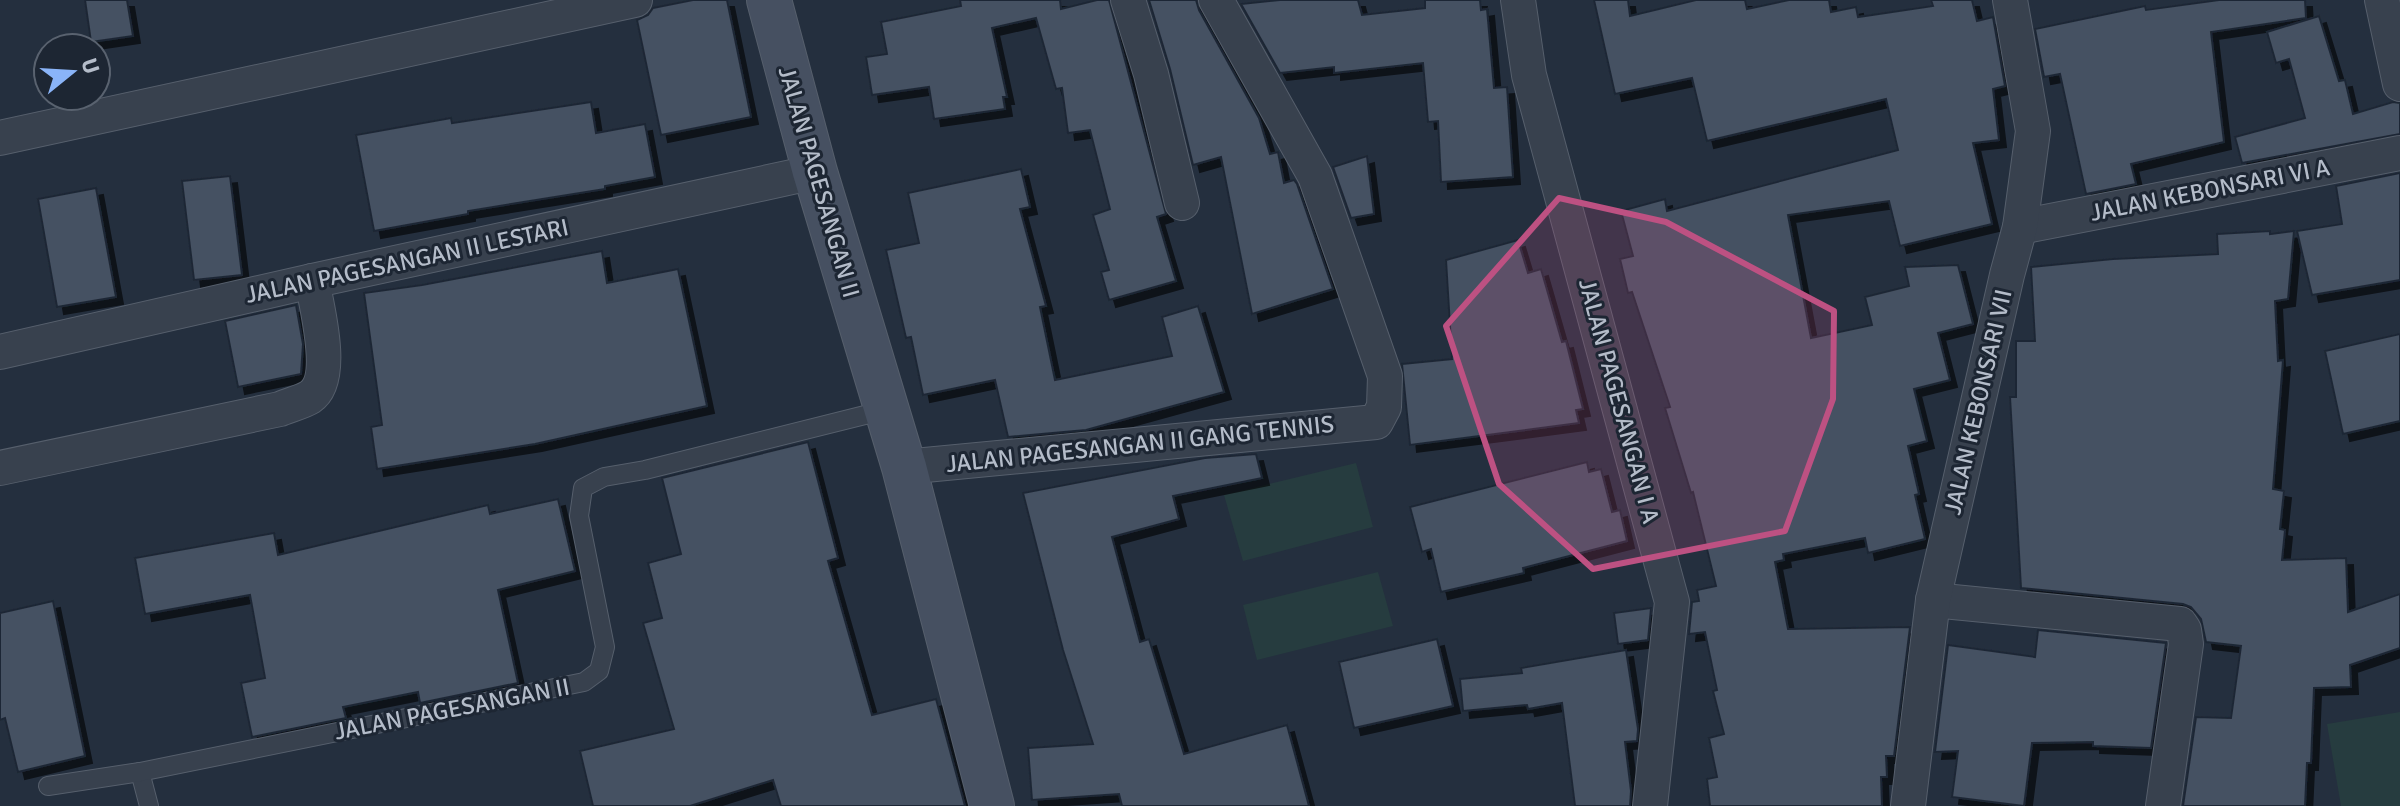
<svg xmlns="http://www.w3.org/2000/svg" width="2400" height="806" font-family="Signika,sans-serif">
<defs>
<filter id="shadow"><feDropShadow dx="7" dy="7" stdDeviation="0" flood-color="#0009"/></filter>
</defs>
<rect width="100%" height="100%" fill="#242f3e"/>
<g fill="#263c3f">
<path d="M 1356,463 L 1373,527 L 1243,561 L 1224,495 Z"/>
<path d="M 1378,572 L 1393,626 L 1257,660 L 1243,605 Z"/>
<path d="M 2400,712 L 2400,806 L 2341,806 L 2327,724 Z"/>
</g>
<g fill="#455162" stroke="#1f2835" stroke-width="2" filter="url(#shadow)">
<path d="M 85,0 L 127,0 L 133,36 L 91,42 Z"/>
<path d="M 693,0 L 727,0 L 751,117 L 661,135 L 637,20 L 648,15 L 653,8 Z"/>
<path d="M 960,0 L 1060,0 L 1061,9 L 1097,0 L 1109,0 L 1166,214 L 1157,217 L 1176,281 L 1109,300 L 1101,272 L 1109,270 L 1093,215 L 1110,209 L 1090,130 L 1068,133 L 1062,88 L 1056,89 L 1036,18 L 992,28 L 1007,97 L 1003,97 L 1005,109 L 934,119 L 929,87 L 872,95 L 866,57 L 887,54 L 881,22 L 961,6 Z"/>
<path d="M 1149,0 L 1196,0 L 1199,10 L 1259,118 L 1270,154 L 1278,152 L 1284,183 L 1294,180 L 1297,184 L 1333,289 L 1252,314 L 1221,157 L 1193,165 L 1170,69 Z"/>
<path d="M 1280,0 L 1358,0 L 1362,15 L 1425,8 L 1425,0 L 1480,0 L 1481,10 L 1487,9 L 1494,88 L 1507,87 L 1513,177 L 1441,182 L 1438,121 L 1428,122 L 1423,63 L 1334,73 L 1334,67 L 1280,73 L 1241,4 Z"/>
<path d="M 1594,0 L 1628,0 L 1630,16 L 1696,0 L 1745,0 L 1747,9 L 1789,0 L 1829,0 L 1831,12 L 1856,7 L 1858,17 L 1933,6 L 1931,0 L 1972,0 L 1977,21 L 1993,17 L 2005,86 L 1993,89 L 1999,140 L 1973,143 L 1992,224 L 1900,246 L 1889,201 L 1788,215 L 1811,338 L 1872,325 L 1865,297 L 1909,286 L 1905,267 L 1958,265 L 1973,324 L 1938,333 L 1950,380 L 1914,389 L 1927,441 L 1908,446 L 1919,494 L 1915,495 L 1925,539 L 1868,553 L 1865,538 L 1783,554 L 1784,560 L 1775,562 L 1788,629 L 1910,627 L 1894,756 L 1886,756 L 1887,777 L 1881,777 L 1882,806 L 1710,806 L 1707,779 L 1717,777 L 1709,738 L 1724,734 L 1713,691 L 1717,690 L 1705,632 L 1689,634 L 1692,602 L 1699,601 L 1697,590 L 1716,586 L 1693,492 L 1691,493 L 1665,408 L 1670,407 L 1632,292 L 1628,293 L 1620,259 L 1633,256 L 1621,211 L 1665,199 L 1667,211 L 1898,150 L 1886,99 L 1707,141 L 1692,78 L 1615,94 Z"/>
<path d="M 2219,0 L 2305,0 L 2306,18 L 2211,32 L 2224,142 L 2131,164 L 2136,184 L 2086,194 L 2060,74 L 2044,77 L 2035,29 L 2145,6 L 2146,10 Z"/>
<path d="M 2319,16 L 2339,81 L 2345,80 L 2353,114 L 2393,102 L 2400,103 L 2400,134 L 2242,163 L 2235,137 L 2305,118 L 2289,59 L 2276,63 L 2267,32 Z"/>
<path d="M 591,102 L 596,133 L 645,124 L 655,177 L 605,186 L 605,189 L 468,211 L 468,214 L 374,231 L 356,135 L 451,118 L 452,123 Z"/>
<path d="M 1367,156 L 1374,214 L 1351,218 L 1333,167 Z"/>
<path d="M 1021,169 L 1030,207 L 1020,209 L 1046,306 L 1040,307 L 1055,380 L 1172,356 L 1162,317 L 1198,306 L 1224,392 L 1086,430 L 1008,437 L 995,380 L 923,395 L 911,337 L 906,338 L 886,250 L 919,243 L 908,193 Z"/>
<path d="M 2400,173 L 2400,280 L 2312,295 L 2297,231 L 2342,224 L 2336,186 Z"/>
<path d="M 230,176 L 242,275 L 194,280 L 182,181 Z"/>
<path d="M 96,188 L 116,297 L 57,307 L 38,199 Z"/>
<path d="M 2270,231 L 2270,234 L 2294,231 L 2288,299 L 2275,301 L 2278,361 L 2283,360 L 2273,489 L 2284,491 L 2280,529 L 2285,530 L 2282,560 L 2346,558 L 2348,612 L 2400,594 L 2400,648 L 2350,665 L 2351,687 L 2314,688 L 2311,763 L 2307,763 L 2305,806 L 2183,806 L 2196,717 L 2231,718 L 2241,646 L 2206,642 L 2201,619 L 2191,607 L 2183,604 L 2021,588 L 2010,397 L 2016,397 L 2016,341 L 2035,341 L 2031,267 L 2113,259 L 2218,254 L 2217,234 Z"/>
<path d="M 1518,240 L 1528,273 L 1541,269 L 1562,342 L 1566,341 L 1583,409 L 1576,410 L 1579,423 L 1410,445 L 1402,364 L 1452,359 L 1446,260 Z"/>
<path d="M 602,251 L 607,283 L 678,269 L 707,406 L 535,444 L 377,469 L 371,427 L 382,425 L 364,293 L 422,285 Z"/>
<path d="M 296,305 L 303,344 L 301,374 L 238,387 L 225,321 Z"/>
<path d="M 2400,334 L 2400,421 L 2343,434 L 2325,351 Z"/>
<path d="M 808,442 L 838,558 L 828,561 L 872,715 L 936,699 L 965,806 L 781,806 L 773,780 L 690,806 L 593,806 L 580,751 L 674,729 L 643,623 L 662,618 L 648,563 L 681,554 L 662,478 Z"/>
<path d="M 1256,454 L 1262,478 L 1173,496 L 1179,519 L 1112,537 L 1140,642 L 1149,639 L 1184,754 L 1287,725 L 1309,806 L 1122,806 L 1119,794 L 1032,800 L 1028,748 L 1093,744 L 1063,650 L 1023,493 L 1205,458 Z"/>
<path d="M 1587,462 L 1589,472 L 1601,469 L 1612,512 L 1620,510 L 1627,541 L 1523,568 L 1524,573 L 1441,592 L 1431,549 L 1422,552 L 1410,507 Z"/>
<path d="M 558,499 L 575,571 L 498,590 L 518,683 L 420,703 L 418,692 L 343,707 L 346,718 L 252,737 L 241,683 L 265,678 L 250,595 L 145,614 L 135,558 L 274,533 L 278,555 L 488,505 L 490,514 Z"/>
<path d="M 53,601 L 85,756 L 18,772 L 5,718 L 0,720 L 0,613 Z"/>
<path d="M 1651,608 L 1648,640 L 1618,644 L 1614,613 Z"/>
<path d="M 2038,630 L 2166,643 L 2151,748 L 2093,746 L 2093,742 L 2032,743 L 2024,806 L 1952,797 L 1958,751 L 1935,752 L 1948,645 L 2035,657 Z"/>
<path d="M 1437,639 L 1453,706 L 1354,728 L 1339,662 Z"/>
<path d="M 1626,650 L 1638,729 L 1637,741 L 1625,742 L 1631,791 L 1630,806 L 1575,806 L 1562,703 L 1528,709 L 1527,705 L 1463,711 L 1460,679 L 1522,673 L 1521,668 Z"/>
</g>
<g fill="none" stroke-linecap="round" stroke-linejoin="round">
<g stroke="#565f6c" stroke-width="20">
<g id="lane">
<path d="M 140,772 L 149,806"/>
<path d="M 48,786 L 140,772 L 584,682 L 599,671 L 605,647 L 579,516 L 583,488 L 604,477 L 645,470 L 885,410"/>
</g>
</g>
<g stroke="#565f6c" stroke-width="36">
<g id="street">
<path d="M 1128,0 L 1151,74 L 1182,203"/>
<path d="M 1518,0 L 1529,75 L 1672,602 L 1650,806"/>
<path d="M 2382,0 L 2400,84"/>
<path d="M 0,138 L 635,0"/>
<path d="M 2020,227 L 2400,153"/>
<path d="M 0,352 L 312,281 L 815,172"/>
<path d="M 904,467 L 1376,422 L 1384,407 L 1385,376 L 1315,176 L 1216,0"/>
<path d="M 0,468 L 280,409 C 289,405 302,402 310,397 C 336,380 317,307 312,281"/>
<path d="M 1933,600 L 2180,624 L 2184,630 L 2186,644 L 2163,806"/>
<path d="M 1908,806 L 1933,600 L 2007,275 L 2020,227 L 2033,131 L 2010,0"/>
</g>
</g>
<g stroke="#565f6c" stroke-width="46">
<path id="secondary" d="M 769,0 L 815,172 L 904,467 L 992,806"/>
</g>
<use href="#lane" stroke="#38414e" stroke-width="18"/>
<use href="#street" stroke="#38414e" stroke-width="34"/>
<use href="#secondary" stroke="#465061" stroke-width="44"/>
</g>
<path fill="#bd5182" fill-opacity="0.2" stroke="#bd5182" stroke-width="6" stroke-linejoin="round" d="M 1559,198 L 1666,222 L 1834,311 L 1833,399 L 1785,531 L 1593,569 L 1499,484 L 1446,326 Z"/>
<g text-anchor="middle" stroke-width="6" stroke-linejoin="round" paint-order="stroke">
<g font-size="24" fill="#b4bcc9" stroke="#1d2633">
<text transform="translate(819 182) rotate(74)" y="8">JALAN PAGESANGAN II</text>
<text transform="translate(2210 190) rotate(-11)" y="8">JALAN KEBONSARI VI A</text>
<text transform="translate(407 261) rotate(-12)" y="8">JALAN PAGESANGAN II LESTARI</text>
<text transform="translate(1619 401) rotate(75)" y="8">JALAN PAGESANGAN I A</text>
<text transform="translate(1978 402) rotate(-77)" y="8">JALAN KEBONSARI VII</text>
<text transform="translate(1140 444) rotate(-6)" y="8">JALAN PAGESANGAN II GANG TENNIS</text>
<text transform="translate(452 709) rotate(-11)" y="8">JALAN PAGESANGAN II</text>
</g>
</g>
<g transform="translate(72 72) rotate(72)"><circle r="38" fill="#1d2633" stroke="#59626f" stroke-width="2"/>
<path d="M0-6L14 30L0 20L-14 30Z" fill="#8ab4f8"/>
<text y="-12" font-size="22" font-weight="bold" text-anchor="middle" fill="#b4bcc9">U</text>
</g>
</svg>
